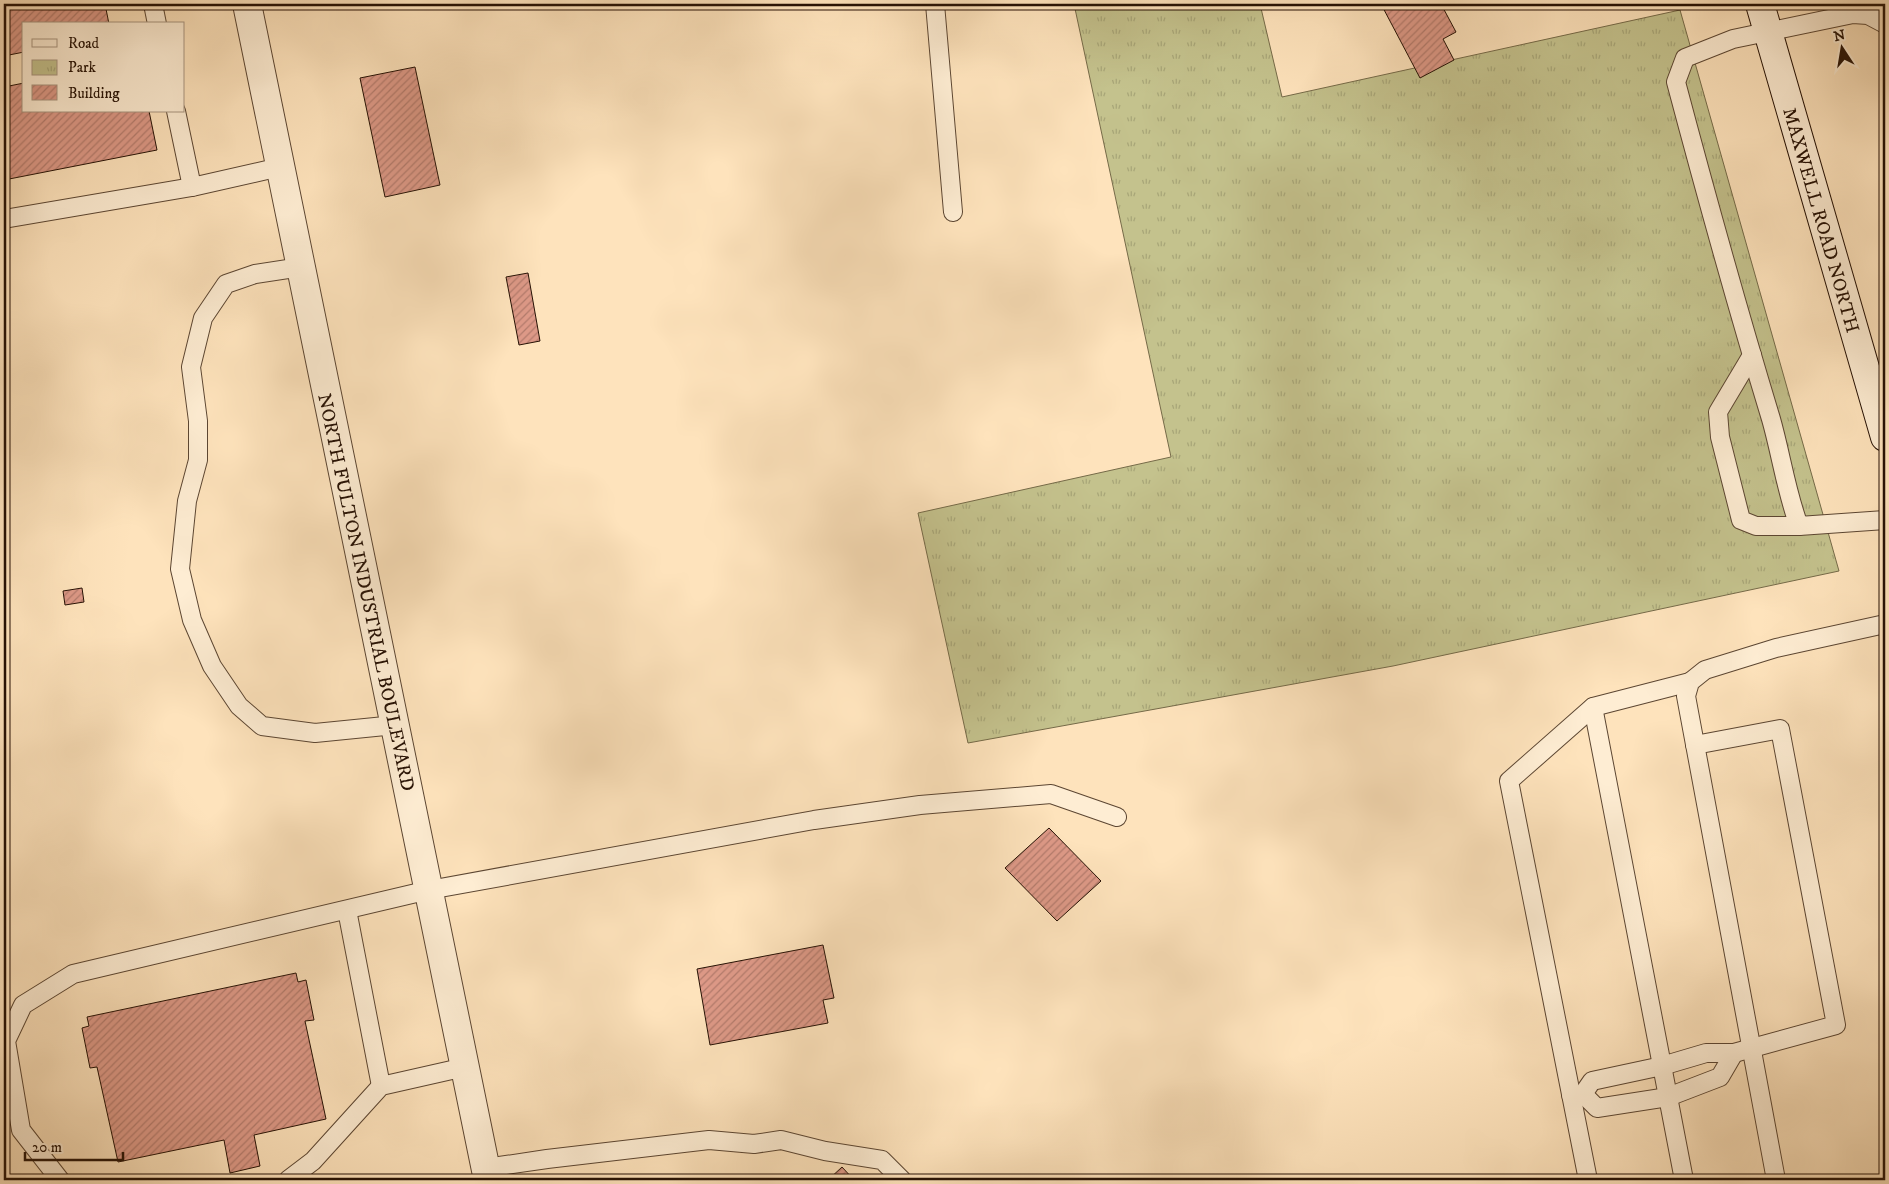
<svg xmlns="http://www.w3.org/2000/svg" width="1889" height="1184" font-family="'IM FELL DW Pica',serif">
<defs>
<pattern id="park-tufts" width="24" height="20" patternUnits="userSpaceOnUse" patternTransform="scale(1.25)"><rect width="24" height="20" fill="#c4c28d"/><path d="M3 7l-1-3M5 7V3M7 7l1-3M15 17l-1-3M17 17v-4M19 17l1-3" fill="none" stroke="#a8a678"/></pattern>
<pattern id="building-hatch" width="6" height="6" patternUnits="userSpaceOnUse" patternTransform="scale(1.25)"><rect width="6" height="6" fill="#dd9987"/><path d="M-1 1l2-2M0 6l6-6M5 7l2-2" fill="none" stroke="#b37b6c"/></pattern>
</defs>
<rect width="100%" height="100%" fill="#fee3bc"/>
<filter id="stains"><feTurbulence type="fractalNoise" baseFrequency=".004" numOctaves="4"/><feColorMatrix values="0 0 0 0 .2 0 0 0 0 .09 0 0 0 0 .02 0 0 0 .5 -.17"/></filter>
<radialGradient id="worn" r=".72"><stop offset=".6" stop-color="#630" stop-opacity="0"/><stop offset="1" stop-color="#630" stop-opacity=".3"/></radialGradient>
<path fill="url(#park-tufts)" stroke="#756a48" d="M 1074,4 L 1260,4 L 1282,97 L 1680,10 L 1839,571 L 1393,666 L 968,743 L 918,513 L 1171,457 Z"/>
<g fill="url(#building-hatch)" stroke="#261104">
<path d="M 4,4 L 105,4 L 109,24 L 24,24 L 24,52 L 4,56 Z"/>
<path d="M 1381,4 L 1441,4 L 1456,32 L 1443,39 L 1454,60 L 1420,78 Z"/>
<path d="M 415,67 L 440,185 L 385,197 L 360,78 Z"/>
<path d="M 24,83 L 24,111 L 149,111 L 157,150 L 4,180 L 4,87 Z"/>
<path d="M 528,273 L 540,341 L 519,345 L 506,277 Z"/>
<path d="M 82,588 L 84,602 L 65,605 L 63,591 Z"/>
<path d="M 1049,828 L 1101,881 L 1057,921 L 1005,868 Z"/>
<path d="M 823,945 L 834,998 L 823,1000 L 828,1023 L 710,1045 L 697,969 Z"/>
<path d="M 296,973 L 298,982 L 306,980 L 314,1020 L 305,1021 L 326,1119 L 254,1135 L 260,1166 L 230,1173 L 224,1140 L 118,1162 L 97,1067 L 90,1068 L 82,1028 L 89,1026 L 87,1017 Z"/>
<path d="M 842,1167 L 854,1180 L 828,1180 Z"/>
</g>
<g fill="none" stroke-linecap="round" stroke-linejoin="round">
<g stroke="#5c4632" stroke-width="20">
<g id="lane">
<path d="M 153,4 L 157,24"/>
<path d="M 935,4 L 953,212"/>
<path d="M 1868,15 L 1884,4"/>
<path d="M 1885,24 L 1868,15 L 1853,14 L 1733,39 L 1685,58 L 1676,82 C 1706,195 1737,307 1771,419 C 1781,454 1786,491 1799,526 L 1885,520"/>
<path d="M 176,111 L 192,187 L 280,167"/>
<path d="M 4,219 L 192,187"/>
<path d="M 301,267 L 255,274 L 226,284 L 203,318 L 191,367 L 198,421 L 198,460 L 187,501 L 180,569 L 192,620 L 212,666 L 239,706 L 262,726 L 315,733 L 395,725"/>
<path d="M 1752,355 L 1718,412 L 1720,437 L 1741,520 L 1756,526 L 1799,526"/>
<path d="M 1593,707 L 1684,1180"/>
<path d="M 347,910 L 381,1086"/>
<path d="M 1583,1094 L 1597,1108 L 1668,1097 L 1720,1077 L 1734,1053"/>
<path d="M 1571,1095 L 1583,1094 L 1592,1081 L 1662,1066 L 1706,1053 L 1734,1053 L 1836,1025 L 1780,729 L 1695,745"/>
<path d="M 486,1168 L 547,1159 L 709,1140 L 754,1144 L 781,1140 L 825,1151 L 882,1160 L 902,1180"/>
<path d="M 60,1180 L 21,1130 L 6,1041 L 23,1005 L 73,974 L 429,890 L 814,820 L 920,805 L 1051,794 L 1117,817"/>
<path d="M 288,1180 L 313,1161 L 381,1086 L 465,1067"/>
<path d="M 1588,1180 L 1509,781 L 1593,707 L 1690,682"/>
<path d="M 1776,1180 L 1686,696 L 1690,682 L 1705,670 L 1776,648 L 1885,624"/>
</g>
</g>
<g stroke="#5c4632" stroke-width="30">
<path id="street" d="M 247,4 L 488,1180"/>
</g>
<g stroke="#261104" stroke-width="30">
<path id="secondary" d="M 1760,4 L 1885,437"/>
</g>
<use href="#lane" stroke="#feedd3" stroke-width="18"/>
<use href="#street" stroke="#feedd3" stroke-width="28"/>
<use href="#secondary" stroke="#feedd3" stroke-width="28"/>
</g>
<g text-anchor="middle" stroke-width="4.5" stroke-linejoin="round" paint-order="stroke">
<g font-size="19" fill="#261104" stroke="#feedd3">
<text transform="translate(1822 220) rotate(74)" y="7">MAXWELL ROAD NORTH</text>
<text transform="translate(367 592) rotate(78)" y="7">NORTH FULTON INDUSTRIAL BOULEVARD</text>
</g>
</g>
<rect width="1889" height="1184" fill="none" stroke="#fee3bc" stroke-width="20"/>
<rect x="5" y="5" width="1879" height="1174" fill="none" stroke="#261104" stroke-width="2.5"/>
<rect x="10" y="10" width="1869" height="1164" fill="none" stroke="#261104"/>
<rect x="22" y="22" width="162" height="90" fill="#feedd3" stroke="#a89580"/>
<rect x="32" y="39" width="25" height="8" fill="#feedd3" stroke="#a89580"/>
<text x="68" y="48" font-size="15" fill="#261104">Road</text>
<rect x="32" y="60" width="25" height="15" fill="url(#park-tufts)" stroke="#a89580"/>
<text x="68" y="72" font-size="15" fill="#261104">Park</text>
<rect x="32" y="85" width="25" height="15" fill="url(#building-hatch)" stroke="#a89580"/>
<text x="68" y="98" font-size="15" fill="#261104">Building</text>
<g transform="translate(1842 48) rotate(348)" stroke="#feedd3" stroke-width="4" paint-order="stroke">
<path d="M0-4L9 19L0 12L-9 19Z" fill="#261104"/>
<text y="-8" font-size="14" font-weight="bold" text-anchor="middle" fill="#261104">N</text>
</g>
<path d="M25 1152v8h98v-8" fill="none" stroke="#261104" stroke-width="2.5"/>
<text x="32" y="1152" font-size="15" fill="#261104" stroke="#feedd3" stroke-width="4" paint-order="stroke">20 m</text>
<rect width="100%" height="100%" filter="url(#stains)"/>
<rect width="100%" height="100%" fill="url(#worn)"/>
</svg>
